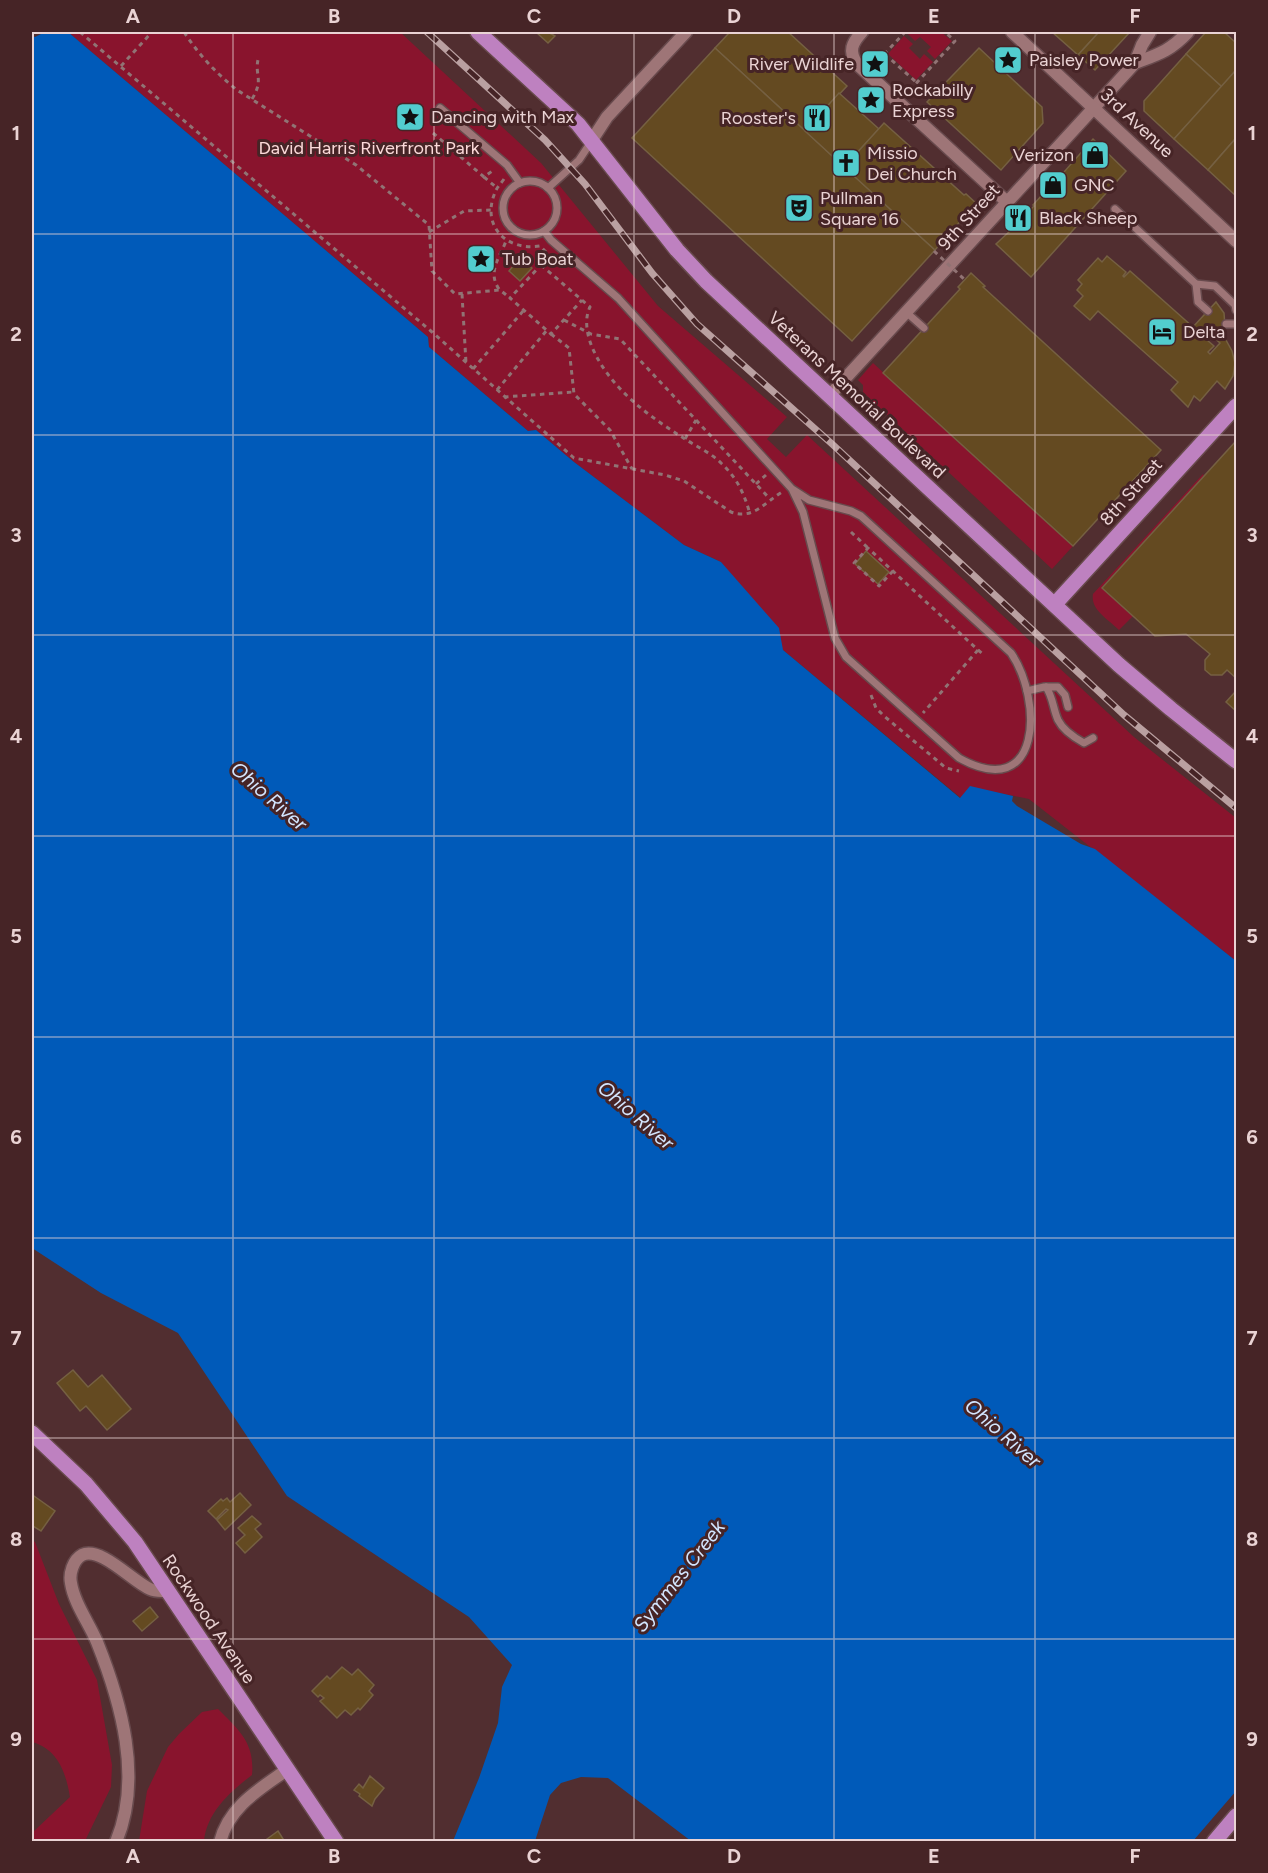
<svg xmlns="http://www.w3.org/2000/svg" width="1268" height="1873" font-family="Figtree,sans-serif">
<rect width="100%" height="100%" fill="#512e30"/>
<g fill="#89142d">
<path d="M 68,32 L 400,32 L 541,163 L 658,306 L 787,417 L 767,439 L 786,457 L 807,435 L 1134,737 L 1236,818 L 1236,961 L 1029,799 L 970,787 L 961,798 L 783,650 L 721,562 L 684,545 L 574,462 L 536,430 L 528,431 L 429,347 L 428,337 Z"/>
<path d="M 908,32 L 941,32 L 952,41 L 935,59 L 927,51 L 931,47 L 920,37 L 915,41 L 907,33 Z"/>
<path d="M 904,36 L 913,44 L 909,48 L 920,59 L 924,54 L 933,62 L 916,80 L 888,54 Z"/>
<path d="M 873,363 L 1073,546 L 1052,569 L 863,392 L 863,385 L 858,380 Z"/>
<path d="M 1203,474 L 1204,476 L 1102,587 L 1133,616 L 1119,630 C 1109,620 1090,610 1093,594 Z"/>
<path d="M 32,1540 L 35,1542 L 59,1604 L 97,1680 L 112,1765 L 111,1787 L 85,1841 L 32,1841 L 32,1833 L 70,1797 C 66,1773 58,1749 32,1742 Z"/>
<path d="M 218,1709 C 239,1730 255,1743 252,1775 C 230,1792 207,1812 204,1841 L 139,1841 L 147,1791 L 168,1747 L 179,1734 L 202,1712 Z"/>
</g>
<path fill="#005ab9" d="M 45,32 L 68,32 L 428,337 L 429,347 L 528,431 L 536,430 L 574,462 L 684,545 L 721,562 L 779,628 L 783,650 L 960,798 L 970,786 L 1013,796 L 1012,801 L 1017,806 L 1081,844 L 1095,849 L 1236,961 L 1236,1841 L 691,1841 L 608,1778 L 581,1777 L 561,1783 L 550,1795 L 535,1841 L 453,1841 L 479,1778 L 498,1723 L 502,1687 L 512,1665 L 469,1617 L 287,1496 L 178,1333 L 101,1293 L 32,1248 L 32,36 L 35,37 Z"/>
<path fill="#512e30" d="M 1236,1791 L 1236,1841 L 1193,1841 Z"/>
<g fill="#644a21" stroke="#756042" stroke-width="1.5" fill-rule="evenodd">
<path d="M 525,32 L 548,32 L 555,36 L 548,43 L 537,33 L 527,33 Z"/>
<path d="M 730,32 L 788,32 L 847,86 L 805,131 L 715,48 Z"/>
<path d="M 1052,32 L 1099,32 L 1078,55 Z"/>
<path d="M 1099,32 L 1130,32 L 1095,70 L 1078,55 Z"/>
<path d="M 1206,32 L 1224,32 L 1236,43 L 1236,70 L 1222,87 L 1186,54 Z"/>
<path d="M 715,48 L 935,250 L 852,341 L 632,138 Z"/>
<path d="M 979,48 L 1042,107 L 1043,123 L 1001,170 L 927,102 Z"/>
<path d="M 1186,54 L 1222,87 L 1174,139 L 1144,111 L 1144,101 Z"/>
<path d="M 1236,70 L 1236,138 L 1208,170 L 1174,139 Z"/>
<path d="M 839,93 L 879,129 L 844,167 L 805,131 Z"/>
<path d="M 884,123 L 964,195 L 966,194 L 978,205 L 966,219 L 964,217 L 935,250 L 844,167 Z"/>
<path d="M 1236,138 L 1236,196 L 1208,170 Z"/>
<path d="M 1093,139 L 1126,171 L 1031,277 L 996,244 L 1011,230 L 1009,228 L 1026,209 L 1029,211 L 1034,206 L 1033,205 L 1042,195 L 1043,196 Z"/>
<path d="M 1107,256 L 1126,272 L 1123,276 L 1124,277 L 1130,271 L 1193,327 L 1216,302 L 1224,313 L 1226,340 L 1232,351 L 1235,363 L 1233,376 L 1225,389 L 1217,381 L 1200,401 L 1194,396 L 1188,407 L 1171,390 L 1178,382 L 1098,311 L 1090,320 L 1074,306 L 1083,296 L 1077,290 L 1082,284 L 1078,280 L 1098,258 L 1102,262 ZM 1204,329 L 1220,343 L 1210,354 L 1208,352 L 1214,346 L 1200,334 Z"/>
<path d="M 520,258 L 532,268 L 520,281 L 509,271 Z"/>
<path d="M 971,273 L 985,286 L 983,287 L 1161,450 L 1073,546 L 883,373 L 960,289 L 958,287 Z"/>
<path d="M 1236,441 L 1236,678 L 1227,670 L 1222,675 L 1211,675 L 1205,670 L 1205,660 L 1210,654 L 1186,634 L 1155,636 L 1102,588 Z"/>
<path d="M 866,551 L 889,572 L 878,584 L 855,564 Z"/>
<path d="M 1236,691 L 1236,711 L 1226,702 Z"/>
<path d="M 73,1370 L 88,1387 L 102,1375 L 131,1409 L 107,1430 L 86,1406 L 80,1411 L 57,1383 Z"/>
<path d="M 240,1493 L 251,1505 L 225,1530 L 217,1520 L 228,1510 L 226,1509 L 216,1519 L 208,1511 L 221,1499 L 223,1501 L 227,1498 L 230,1502 Z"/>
<path d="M 34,1496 L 55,1511 L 41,1531 L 33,1526 L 32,1528 L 32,1500 Z"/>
<path d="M 252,1516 L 261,1524 L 255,1529 L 262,1537 L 245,1553 L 236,1543 L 245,1535 L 238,1528 Z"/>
<path d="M 150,1607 L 158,1617 L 142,1631 L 133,1621 Z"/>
<path d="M 342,1667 L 352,1675 L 358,1669 L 374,1685 L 369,1691 L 373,1695 L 360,1710 L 358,1708 L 351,1715 L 345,1710 L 337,1718 L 320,1701 L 324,1698 L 320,1695 L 318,1697 L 312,1691 L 327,1676 L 330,1679 Z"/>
<path d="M 370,1776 L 384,1788 L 375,1799 L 372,1806 L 359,1796 L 360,1794 L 354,1790 L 359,1784 L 363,1788 Z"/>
<path d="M 278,1831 L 285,1842 L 263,1842 Z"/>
</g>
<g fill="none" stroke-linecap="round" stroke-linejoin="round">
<g stroke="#684a4d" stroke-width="10">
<g id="service">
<path d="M 440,108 L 507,165 L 520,183"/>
<circle cx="530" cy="208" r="27"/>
<path d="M 548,188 L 579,160 L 591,142"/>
<path d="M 1115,209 L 1196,284 L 1215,286 L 1235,305 L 1236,310"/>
<path d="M 544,231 L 551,240 L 618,298 L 792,489 L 803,512 L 835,638 L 846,657 L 959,758 C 1042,804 1043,700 1011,653 L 861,516 L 851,511 L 809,500 L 792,489"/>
<path d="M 1196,284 L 1198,302 L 1208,311"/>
<path d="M 906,312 L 924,328"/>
<path d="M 1226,324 L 1236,324"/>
<path d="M 1046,687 C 1053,697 1053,709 1058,720 C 1063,730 1075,738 1084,743 L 1093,738"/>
<path d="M 1027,691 L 1044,687 L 1058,687 L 1065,695 L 1068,707"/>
</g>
</g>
<g stroke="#684a4d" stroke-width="15">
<g id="minor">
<path d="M 862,32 C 852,43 848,51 857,64 L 1007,202"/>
<path d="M 1135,63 C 1159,54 1170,51 1188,32"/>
<path d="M 830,395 L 1135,63 L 1142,45 L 1150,32"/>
<path d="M 116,1842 C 143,1778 121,1702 97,1642 C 89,1623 74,1603 71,1583 C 69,1574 73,1560 82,1555 C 101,1546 133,1582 150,1589 C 156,1592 161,1591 168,1591"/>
<path d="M 220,1842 C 229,1806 260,1789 288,1769"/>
</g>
</g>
<g stroke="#684a4d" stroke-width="15">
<g id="tertiary">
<path d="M 1012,32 L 1236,241"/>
<path d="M 592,140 L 607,117 L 686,32"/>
</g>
</g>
<g stroke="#684a4d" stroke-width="18">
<g id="primary">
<path d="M 478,32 L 578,124 L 677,250 L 706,281 L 1119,665 L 1171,709 L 1236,761"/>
<path d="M 1055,604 L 1236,406"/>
<path d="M 32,1433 L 86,1484 L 135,1542 L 336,1842"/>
<path d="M 1214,1842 L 1236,1816"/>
</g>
</g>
<g stroke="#917374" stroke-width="3" stroke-dasharray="4.5 4.5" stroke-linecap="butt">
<path d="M 80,32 L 432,332 L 574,458 L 665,475 L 684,481 L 731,512 C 753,520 764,503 782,492"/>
<path d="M 184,32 C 199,55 216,73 237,90 L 356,165 L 429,225 L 432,271 L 455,294 L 500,290 L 510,298"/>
<path d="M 885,54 L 917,83"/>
<path d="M 878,61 L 905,32"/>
<path d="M 121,66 L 152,32"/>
<path d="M 910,90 L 955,41 L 945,32"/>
<path d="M 252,99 C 265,78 253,75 259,56"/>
<path d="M 433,133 L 484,177 L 495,169"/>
<path d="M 484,177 L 497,188"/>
<path d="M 504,179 C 500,185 496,188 494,195 C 482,228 508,251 540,246 L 547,253 L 541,265 L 510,298 L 551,334 L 582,300"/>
<path d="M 429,232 L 464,211 L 491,210"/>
<path d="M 541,265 L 590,307 C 584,319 587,335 592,347 C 609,387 647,415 682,437 C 695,446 710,452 721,463 C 737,478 744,493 750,514"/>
<path d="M 499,289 C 487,272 500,257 506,241"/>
<path d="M 462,294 L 466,363"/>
<path d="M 564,320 L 591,334 L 620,339 L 770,499"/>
<path d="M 551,334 L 569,348 L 574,394 L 610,430 L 632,469"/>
<path d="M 473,369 L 524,310"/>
<path d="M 497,390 L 547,330"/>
<path d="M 504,397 L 573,392"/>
<path d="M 685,439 L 696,420"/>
<path d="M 756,484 L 766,475"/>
<path d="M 851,532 L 868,548"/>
<path d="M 893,571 L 879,586 L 854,563 L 868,548 L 978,650 L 923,713"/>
<path d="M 978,650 L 984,655"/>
<path d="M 871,695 L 876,708 L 884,716 L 946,768 L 959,771"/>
</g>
<use href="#service" stroke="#9e7577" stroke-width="7"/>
<use href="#minor" stroke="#9e7577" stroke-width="12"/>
<use href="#tertiary" stroke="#9e7577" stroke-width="12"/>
<use href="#primary" stroke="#be81c0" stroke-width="15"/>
<g stroke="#baa0a1" stroke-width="7">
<path id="rail" d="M 427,32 L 545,140 L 585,184 L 652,273 L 697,324 L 831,443 L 1124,715 L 1236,808"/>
</g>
<use href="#rail" stroke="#462426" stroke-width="4.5" stroke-dasharray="14" stroke-linecap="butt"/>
<path stroke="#917374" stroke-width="3" stroke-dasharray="4.5 4.5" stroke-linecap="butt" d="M 934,251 L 965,280"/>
</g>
<path fill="none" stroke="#ead3d4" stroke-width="1.5" stroke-opacity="0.55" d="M 233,32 L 233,1842M 434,32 L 434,1842M 634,32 L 634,1842M 834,32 L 834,1842M 1035,32 L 1035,1842M 32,234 L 1236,234M 32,435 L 1236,435M 32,635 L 1236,635M 32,836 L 1236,836M 32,1037 L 1236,1037M 32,1238 L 1236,1238M 32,1438 L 1236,1438M 32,1639 L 1236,1639"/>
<defs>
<g id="sight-square" transform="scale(1.5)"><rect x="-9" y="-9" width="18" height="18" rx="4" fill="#52cdce" stroke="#462426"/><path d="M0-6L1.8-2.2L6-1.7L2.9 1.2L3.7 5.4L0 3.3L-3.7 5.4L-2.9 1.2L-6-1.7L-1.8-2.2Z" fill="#111"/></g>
<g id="restaurant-square" transform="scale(1.5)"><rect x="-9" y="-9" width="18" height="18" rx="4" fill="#52cdce" stroke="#462426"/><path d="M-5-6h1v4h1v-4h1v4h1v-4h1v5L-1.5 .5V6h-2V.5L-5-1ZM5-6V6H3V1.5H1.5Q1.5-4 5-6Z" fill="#111"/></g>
<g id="shop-square" transform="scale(1.5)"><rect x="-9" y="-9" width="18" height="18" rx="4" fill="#52cdce" stroke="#462426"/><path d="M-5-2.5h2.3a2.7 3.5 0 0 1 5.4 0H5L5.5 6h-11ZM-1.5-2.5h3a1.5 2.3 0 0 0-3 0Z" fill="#111"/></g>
<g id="church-square" transform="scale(1.5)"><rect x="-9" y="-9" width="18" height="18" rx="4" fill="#52cdce" stroke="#462426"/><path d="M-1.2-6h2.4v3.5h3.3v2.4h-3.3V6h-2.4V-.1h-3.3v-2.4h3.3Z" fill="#111"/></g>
<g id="theatre-square" transform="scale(1.5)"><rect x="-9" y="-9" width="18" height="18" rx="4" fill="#52cdce" stroke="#462426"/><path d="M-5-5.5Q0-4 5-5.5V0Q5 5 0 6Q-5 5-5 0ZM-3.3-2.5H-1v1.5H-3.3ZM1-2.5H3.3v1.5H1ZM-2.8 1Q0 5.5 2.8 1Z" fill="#111"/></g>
<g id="hotel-square" transform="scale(1.5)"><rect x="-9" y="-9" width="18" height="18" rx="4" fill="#52cdce" stroke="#462426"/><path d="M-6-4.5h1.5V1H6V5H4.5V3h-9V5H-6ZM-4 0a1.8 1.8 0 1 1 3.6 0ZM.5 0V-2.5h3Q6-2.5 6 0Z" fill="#111"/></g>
</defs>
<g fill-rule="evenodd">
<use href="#sight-square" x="1008" y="60"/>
<use href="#sight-square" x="875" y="64"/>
<use href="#sight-square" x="871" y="100"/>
<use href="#sight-square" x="410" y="117"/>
<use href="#restaurant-square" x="817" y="118"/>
<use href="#shop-square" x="1095" y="155"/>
<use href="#church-square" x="846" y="163"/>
<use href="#shop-square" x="1053" y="185"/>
<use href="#theatre-square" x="799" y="208"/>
<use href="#restaurant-square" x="1018" y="218"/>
<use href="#sight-square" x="481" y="259"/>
<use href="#hotel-square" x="1162" y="332"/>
</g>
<g text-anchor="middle" stroke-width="6" stroke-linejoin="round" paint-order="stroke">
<g font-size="18" fill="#ead3d4" stroke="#462426" text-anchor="start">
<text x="1029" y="66">Paisley Power</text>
<text x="854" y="70" text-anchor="end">River Wildlife</text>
<text x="892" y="96">Rockabilly<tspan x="892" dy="21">Express</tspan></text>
<text x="431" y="123">Dancing with Max</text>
<text x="796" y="124" text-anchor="end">Rooster's</text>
<text x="867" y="159">Missio<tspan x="867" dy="21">Dei Church</tspan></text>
<text x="1074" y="161" text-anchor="end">Verizon</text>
<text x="1074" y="191">GNC</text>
<text x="820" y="204">Pullman<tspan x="820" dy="21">Square 16</tspan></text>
<text x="1039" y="224">Black Sheep</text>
<text x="502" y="265">Tub Boat</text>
<text x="1183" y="338">Delta</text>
</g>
<g font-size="18" fill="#ead3d4" stroke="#462426">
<text transform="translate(1137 123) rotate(43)" y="6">3rd Avenue</text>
<text transform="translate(969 217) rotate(-48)" y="6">9th Street</text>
<text transform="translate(857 395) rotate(43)" y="6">Veterans Memorial Boulevard</text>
<text transform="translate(1131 492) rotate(-48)" y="6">8th Street</text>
<text transform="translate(209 1619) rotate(56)" y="6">Rockwood Avenue</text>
</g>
<g font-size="18" fill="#fcd9d9" stroke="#462426">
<text x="369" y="154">David Harris Riverfront Park</text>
</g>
<g font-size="20" font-style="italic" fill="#d3e6ff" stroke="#462426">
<text transform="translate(269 796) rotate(41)" y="7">Ohio River</text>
<text transform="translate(636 1115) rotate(41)" y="7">Ohio River</text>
<text transform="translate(1003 1433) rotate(41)" y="7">Ohio River</text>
<text transform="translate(679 1576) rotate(-52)" y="7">Symmes Creek</text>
</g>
</g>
<rect width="1268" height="1873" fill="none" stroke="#462426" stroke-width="66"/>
<rect x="33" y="33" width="1202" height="1807" fill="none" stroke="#ead3d4" stroke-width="2"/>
<g font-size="20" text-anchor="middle" font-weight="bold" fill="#ead3d4">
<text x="133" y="23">A</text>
<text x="334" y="23">B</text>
<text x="534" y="23">C</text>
<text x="734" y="23">D</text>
<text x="934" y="23">E</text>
<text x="1135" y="23">F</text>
<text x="16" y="140">1</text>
<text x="1252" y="140">1</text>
<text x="16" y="341">2</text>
<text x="1252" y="341">2</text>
<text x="16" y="542">3</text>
<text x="1252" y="542">3</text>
<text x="16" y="743">4</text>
<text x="1252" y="743">4</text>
<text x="16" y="943">5</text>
<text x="1252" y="943">5</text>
<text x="16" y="1144">6</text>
<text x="1252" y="1144">6</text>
<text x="16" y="1345">7</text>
<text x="1252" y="1345">7</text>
<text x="16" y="1546">8</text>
<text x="1252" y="1546">8</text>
<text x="16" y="1746">9</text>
<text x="1252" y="1746">9</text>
<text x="133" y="1863">A</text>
<text x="334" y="1863">B</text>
<text x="534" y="1863">C</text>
<text x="734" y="1863">D</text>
<text x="934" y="1863">E</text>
<text x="1135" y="1863">F</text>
</g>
</svg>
